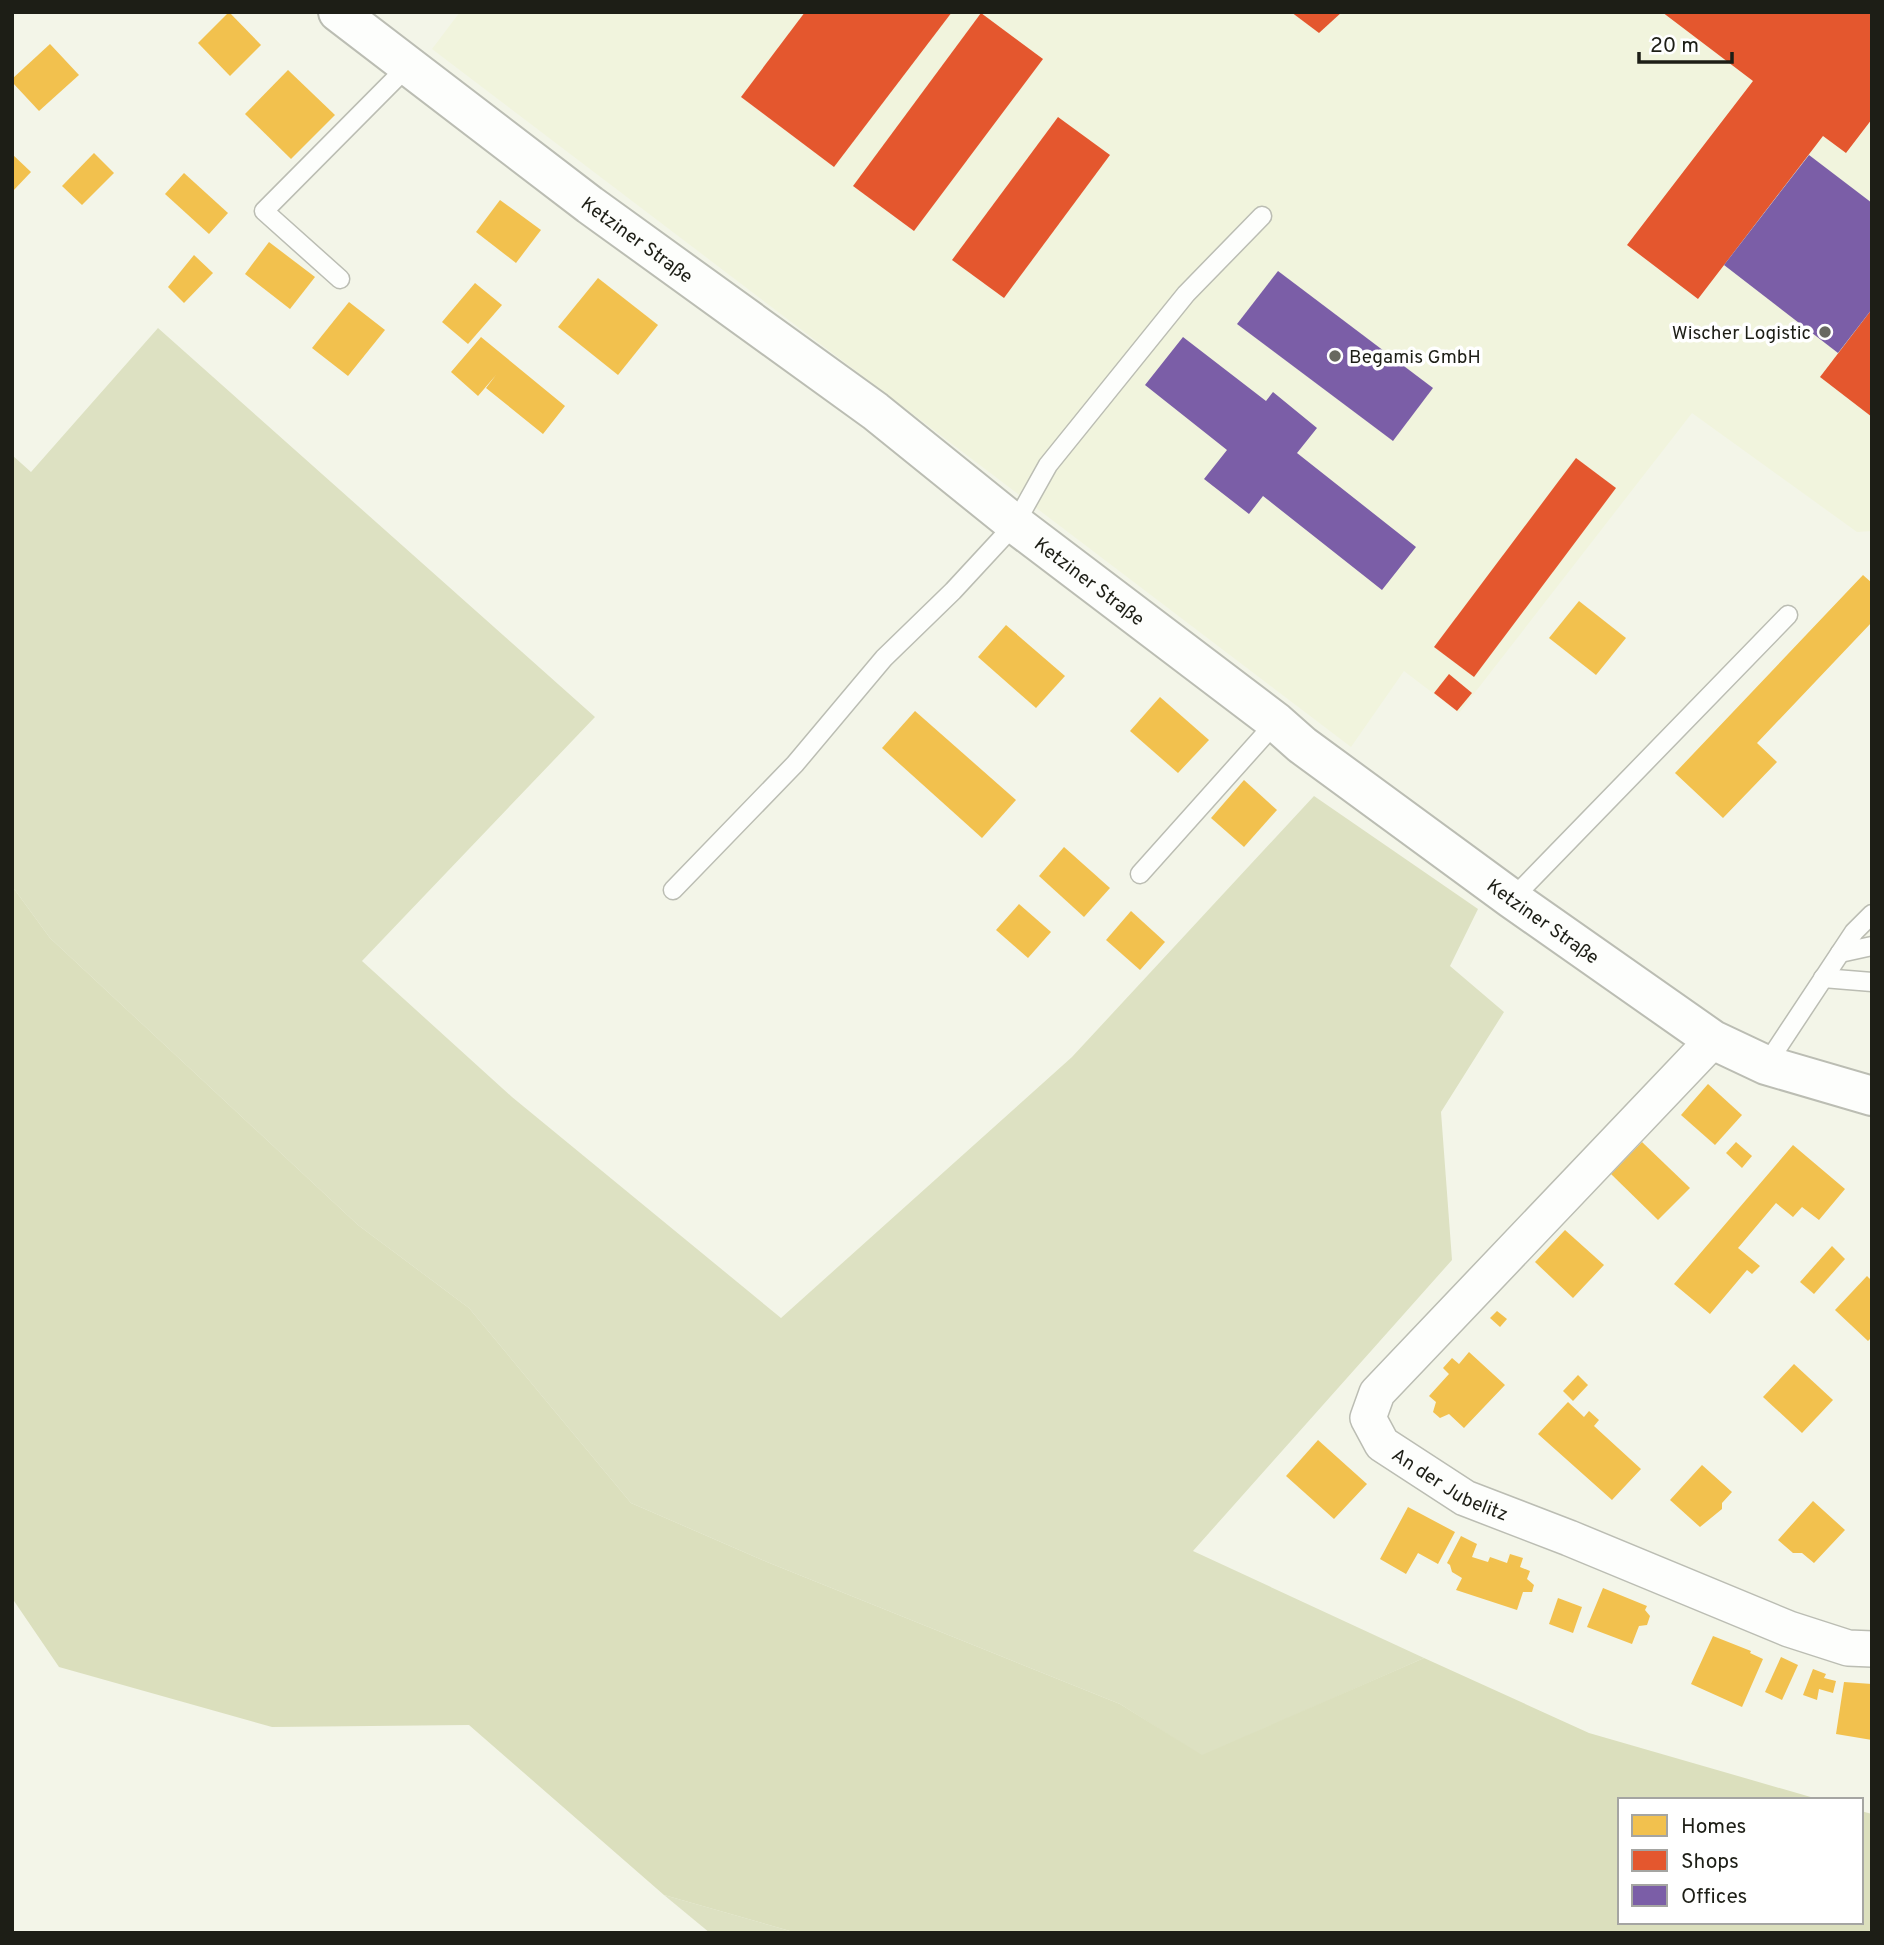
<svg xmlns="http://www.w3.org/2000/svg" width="1884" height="1945" font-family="Overpass,sans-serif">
<rect width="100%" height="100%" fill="#f3f5e8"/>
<path fill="#f1f4dd" d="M 460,12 L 1872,12 L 1872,531 L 1857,532 L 1692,413 L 1459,713 L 1404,671 L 1351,747 L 432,49 Z"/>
<g fill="#dde1c2">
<path d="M 158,328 L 595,717 L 362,961 L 512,1097 L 781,1318 L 1072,1057 L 1314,796 L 1478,909 L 1450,966 L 1504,1012 L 1441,1112 L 1452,1260 L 1193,1551 L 1424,1658 L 1202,1756 L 1120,1704 L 767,1562 L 631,1503 L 469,1308 L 358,1225 L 50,938 L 12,886 L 12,455 L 31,472 Z"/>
<path d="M 664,1895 L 797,1933 L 710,1933 Z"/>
</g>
<path fill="#dbdfbd" d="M 12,886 L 50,938 L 358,1225 L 469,1308 L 631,1503 L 767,1562 L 1120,1704 L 1202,1755 L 1424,1658 L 1589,1733 L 1821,1800 L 1620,1800 L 1620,1922 L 1861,1922 L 1861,1811 L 1872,1814 L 1872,1933 L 797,1933 L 664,1895 L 469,1725 L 272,1727 L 59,1667 L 12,1598 Z"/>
<g fill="#f2c14e">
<path d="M 229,12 L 261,45 L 230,76 L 198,43 Z"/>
<path d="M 50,44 L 79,75 L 39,111 L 12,82 L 12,79 Z"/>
<path d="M 288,70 L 335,115 L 291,159 L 245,114 Z"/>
<path d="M 94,153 L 114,173 L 82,205 L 62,186 Z"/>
<path d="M 12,154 L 31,172 L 12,192 Z"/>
<path d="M 184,173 L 228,213 L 209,234 L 165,194 Z"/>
<path d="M 500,200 L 541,230 L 516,263 L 476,232 Z"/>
<path d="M 269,242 L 315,277 L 290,309 L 245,274 Z"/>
<path d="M 194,255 L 213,273 L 184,303 L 168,287 Z"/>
<path d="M 598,278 L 658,325 L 618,375 L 558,327 Z"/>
<path d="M 475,283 L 502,305 L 468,344 L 442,322 Z"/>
<path d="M 349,302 L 385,330 L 348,376 L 312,348 Z"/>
<path d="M 481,337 L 565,406 L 543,434 L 486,388 L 496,375 L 478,396 L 451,372 Z"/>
<path d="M 1863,575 L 1872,583 L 1872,622 L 1757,743 L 1777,762 L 1723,818 L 1675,773 Z"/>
<path d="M 1579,601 L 1626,638 L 1596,675 L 1549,638 Z"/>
<path d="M 1006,625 L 1065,676 L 1036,708 L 978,657 Z"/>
<path d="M 1160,697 L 1209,740 L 1178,773 L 1130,731 Z"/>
<path d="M 915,711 L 1016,800 L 982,838 L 882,748 Z"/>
<path d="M 1244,780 L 1277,810 L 1244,847 L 1211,818 Z"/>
<path d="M 1064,847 L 1110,888 L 1084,917 L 1039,876 Z"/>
<path d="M 1019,904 L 1051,932 L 1028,958 L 996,930 Z"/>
<path d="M 1131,911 L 1165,942 L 1140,970 L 1106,940 Z"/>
<path d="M 1708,1084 L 1742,1115 L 1715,1145 L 1681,1115 Z"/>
<path d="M 1642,1142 L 1690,1188 L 1658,1220 L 1611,1174 Z"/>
<path d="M 1736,1142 L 1752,1156 L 1742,1168 L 1726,1153 Z"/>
<path d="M 1793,1145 L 1845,1189 L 1819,1220 L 1802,1207 L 1793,1217 L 1776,1203 L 1738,1248 L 1760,1266 L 1752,1274 L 1747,1270 L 1710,1314 L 1674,1284 Z"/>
<path d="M 1565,1230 L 1604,1265 L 1573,1298 L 1535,1262 Z"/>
<path d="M 1832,1246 L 1845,1259 L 1814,1294 L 1800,1282 Z"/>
<path d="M 1867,1276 L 1872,1281 L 1872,1337 L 1868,1341 L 1835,1310 Z"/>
<path d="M 1497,1311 L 1507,1319 L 1500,1327 L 1490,1318 Z"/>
<path d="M 1469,1352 L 1505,1385 L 1464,1428 L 1449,1414 L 1440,1418 L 1433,1412 L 1436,1402 L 1429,1396 L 1449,1374 L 1443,1368 L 1452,1358 L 1459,1364 Z"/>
<path d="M 1794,1364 L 1833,1400 L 1802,1433 L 1763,1397 Z"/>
<path d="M 1578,1375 L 1588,1385 L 1573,1401 L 1563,1391 Z"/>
<path d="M 1568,1402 L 1584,1417 L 1589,1411 L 1599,1420 L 1594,1426 L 1641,1469 L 1612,1500 L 1538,1434 Z"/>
<path d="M 1318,1440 L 1367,1484 L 1334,1519 L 1286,1476 Z"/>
<path d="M 1702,1465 L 1732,1492 L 1722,1503 L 1722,1509 L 1700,1527 L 1670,1500 Z"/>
<path d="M 1813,1501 L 1845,1530 L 1814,1563 L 1802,1553 L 1793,1553 L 1778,1540 Z"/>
<path d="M 1408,1507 L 1455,1532 L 1438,1564 L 1418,1553 L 1406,1574 L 1380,1559 Z"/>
<path d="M 1461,1536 L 1477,1544 L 1472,1557 L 1488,1562 L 1490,1557 L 1507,1563 L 1510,1554 L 1523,1558 L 1520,1567 L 1530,1571 L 1527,1579 L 1534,1585 L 1532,1592 L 1523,1592 L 1517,1610 L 1456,1590 L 1462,1578 L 1452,1572 L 1450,1565 L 1447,1563 Z"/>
<path d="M 1603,1588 L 1647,1606 L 1645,1610 L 1650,1616 L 1647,1625 L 1639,1626 L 1632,1644 L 1587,1627 Z"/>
<path d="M 1558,1598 L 1582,1607 L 1573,1633 L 1549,1624 Z"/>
<path d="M 1713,1636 L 1751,1651 L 1750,1653 L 1763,1659 L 1742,1707 L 1691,1684 Z"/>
<path d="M 1781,1657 L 1798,1665 L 1782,1700 L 1765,1692 Z"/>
<path d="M 1813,1669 L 1826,1674 L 1824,1678 L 1836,1681 L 1833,1693 L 1819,1689 L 1817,1700 L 1803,1695 Z"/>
<path d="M 1844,1682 L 1872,1684 L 1872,1740 L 1836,1734 Z"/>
</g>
<g fill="#e4572e">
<path d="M 805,12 L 952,12 L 834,167 L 741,97 Z"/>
<path d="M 1291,12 L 1342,12 L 1319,33 Z"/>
<path d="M 1662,12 L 1872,12 L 1872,119 L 1846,153 L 1823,136 L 1698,299 L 1627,245 L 1753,81 Z"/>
<path d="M 981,13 L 1043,59 L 914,231 L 853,186 Z"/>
<path d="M 1058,117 L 1110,155 L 1004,298 L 952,260 Z"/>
<path d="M 1872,309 L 1872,417 L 1820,377 Z"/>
<path d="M 1576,458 L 1616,488 L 1474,677 L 1434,647 Z"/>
<path d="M 1449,674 L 1472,693 L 1457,711 L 1434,693 Z"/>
</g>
<g fill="#7b5ea7">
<path d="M 1809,155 L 1872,203 L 1872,309 L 1838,353 L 1724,265 Z"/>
<path d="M 1278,271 L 1433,388 L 1393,441 L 1237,324 Z"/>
<path d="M 1183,337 L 1266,401 L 1273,392 L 1317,428 L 1297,453 L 1416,547 L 1382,590 L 1263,496 L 1249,514 L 1204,479 L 1227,450 L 1145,385 Z"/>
</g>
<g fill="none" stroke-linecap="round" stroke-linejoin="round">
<g stroke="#bbbdb3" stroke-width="21">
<g id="service">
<path d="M 340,279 L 264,211 L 407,67"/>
<path d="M 1140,874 L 1276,722"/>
<path d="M 673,890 L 795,764 L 884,658 L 953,591 L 1015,524 L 1048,465 L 1186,294 L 1262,216"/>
<path d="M 1512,899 L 1788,615"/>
<path d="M 1840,953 L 1872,946"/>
<path d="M 1823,978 L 1872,982"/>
<path d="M 1766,1065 L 1854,932 L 1872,914"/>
</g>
</g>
<g stroke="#bbbdb3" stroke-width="38">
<g id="minor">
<path id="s1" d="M 1713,1040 L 1377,1393 L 1368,1418 L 1382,1444 L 1465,1498 L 1569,1538 L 1789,1629 L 1848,1648 L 1872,1649"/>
</g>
</g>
<g stroke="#bbbdb3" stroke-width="42">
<g id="tertiary">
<path id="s2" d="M 338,12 L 590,205 L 875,411 L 1015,524 L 1276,722 L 1302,745 L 1512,899 L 1713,1040 L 1766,1065 L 1872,1096"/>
</g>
</g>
<use href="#service" stroke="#fdfefc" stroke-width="18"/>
<use href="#minor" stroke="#fdfefc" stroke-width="35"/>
<use href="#tertiary" stroke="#fdfefc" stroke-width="38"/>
</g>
<g fill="#686960" stroke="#fff" stroke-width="2.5">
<circle cx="1825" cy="332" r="7"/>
<circle cx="1335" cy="356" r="7"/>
</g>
<g text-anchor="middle" stroke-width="7" stroke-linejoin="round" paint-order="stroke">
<g font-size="19" fill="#1d1e16" stroke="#fff">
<text dy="7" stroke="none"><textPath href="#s2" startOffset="376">Ketziner Straße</textPath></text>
<text dy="7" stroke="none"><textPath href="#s2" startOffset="943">Ketziner Straße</textPath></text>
<text dy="7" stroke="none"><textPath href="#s2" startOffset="1510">Ketziner Straße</textPath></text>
<text dy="7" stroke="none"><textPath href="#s1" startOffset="623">An der Jubelitz</textPath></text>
</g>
<g font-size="19" fill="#1d1e16" stroke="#fff" text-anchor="end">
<text x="1811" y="339">Wischer Logistic</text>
<text x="1349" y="363" text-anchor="start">Begamis GmbH</text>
</g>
</g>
<rect width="1884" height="1945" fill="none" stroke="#1d1e16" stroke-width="28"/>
<rect x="1618" y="1798" width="245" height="126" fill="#ffffff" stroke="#a5a5a2" stroke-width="2"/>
<rect x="1632" y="1815" width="35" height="21" fill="#f2c14e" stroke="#a5a5a2" stroke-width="2"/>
<text x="1681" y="1833" font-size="21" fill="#1d1e16">Homes</text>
<rect x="1632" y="1850" width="35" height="21" fill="#e4572e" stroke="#a5a5a2" stroke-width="2"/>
<text x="1681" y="1868" font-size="21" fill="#1d1e16">Shops</text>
<rect x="1632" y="1885" width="35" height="21" fill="#7b5ea7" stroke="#a5a5a2" stroke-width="2"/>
<text x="1681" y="1903" font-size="21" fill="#1d1e16">Offices</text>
<path d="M1639 52v10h93v-10" fill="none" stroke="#1d1e16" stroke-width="3.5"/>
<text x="1650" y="52" font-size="21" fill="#1d1e16" stroke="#ffffff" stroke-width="5" paint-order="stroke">20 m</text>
</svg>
